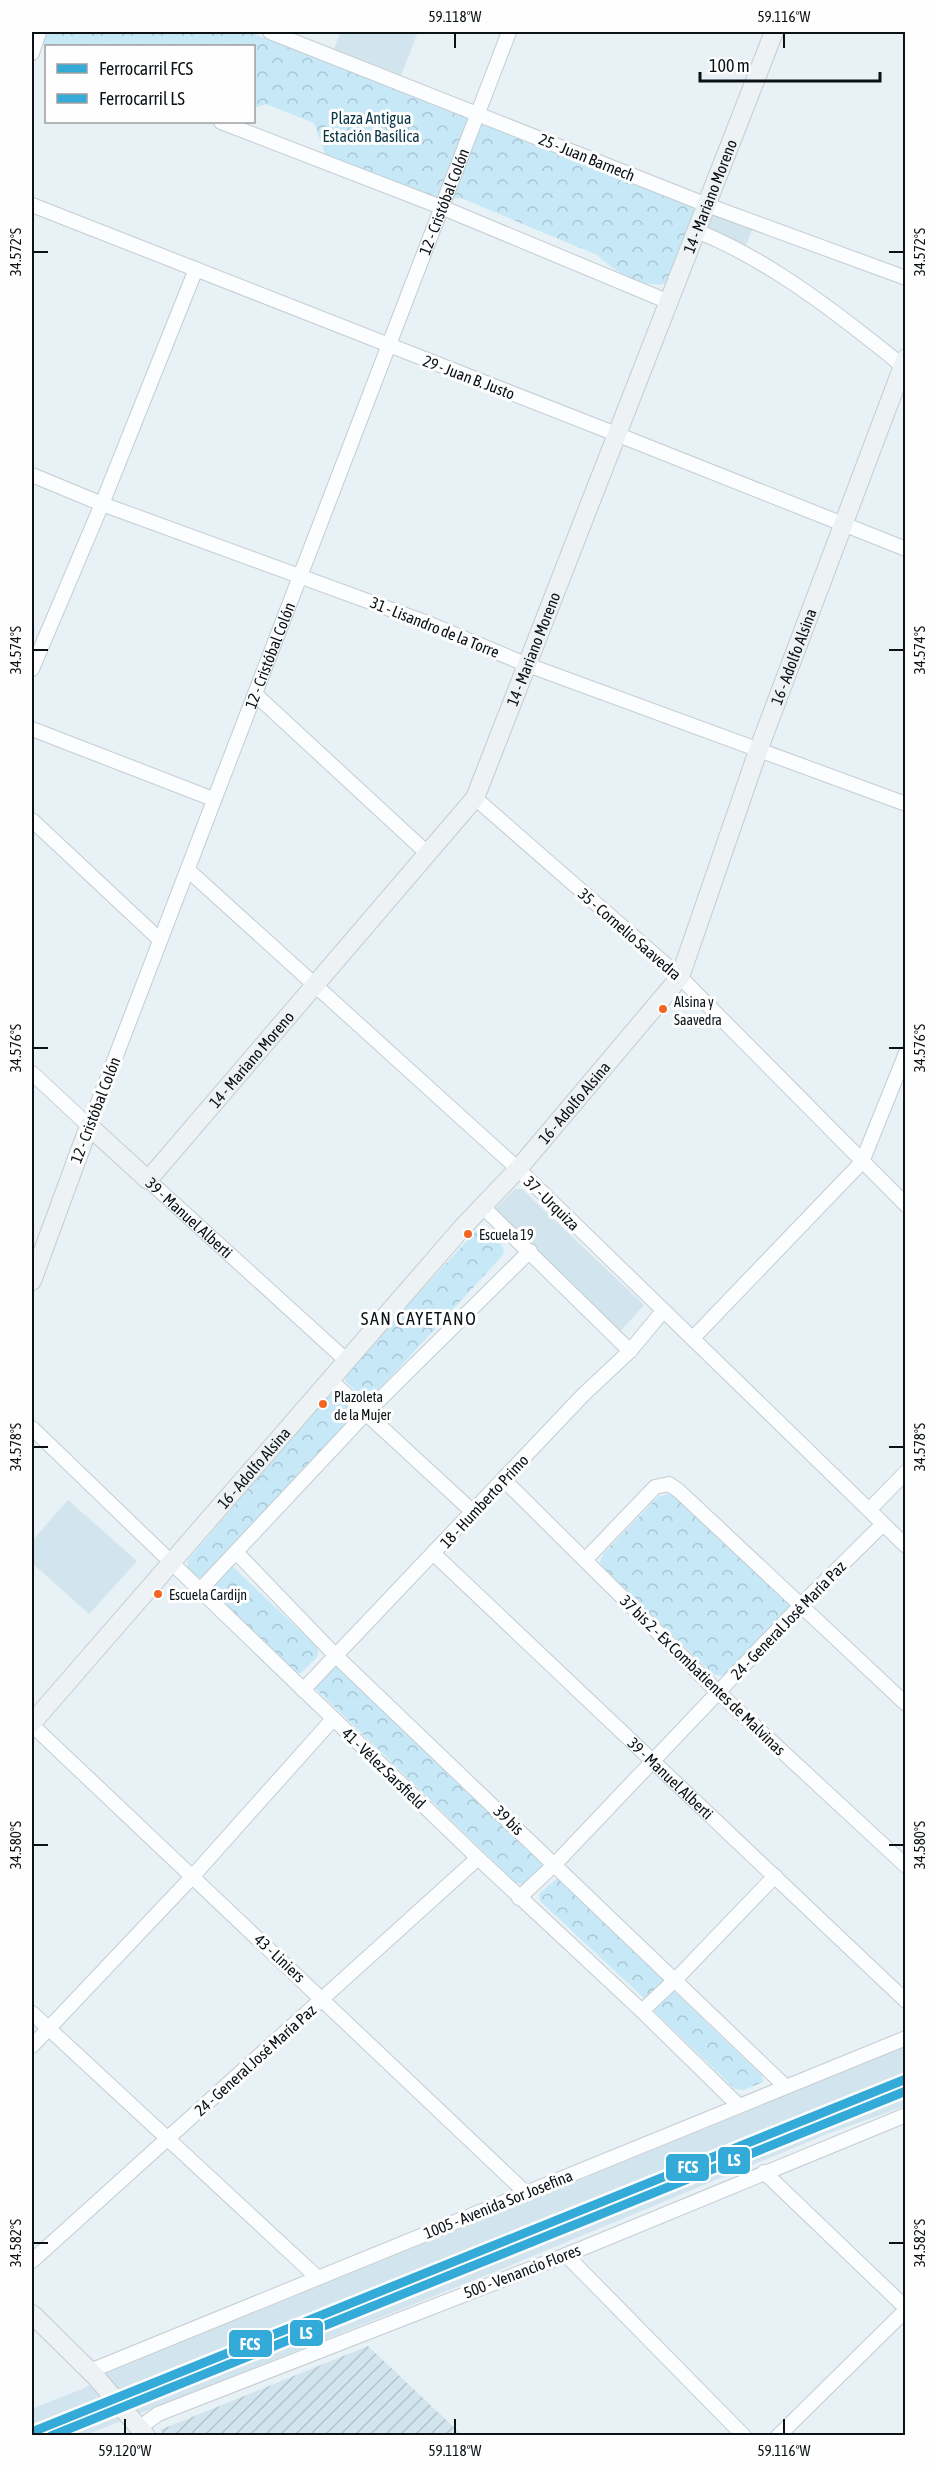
<svg xmlns="http://www.w3.org/2000/svg" width="937" height="2467" font-family="'Asap Condensed',sans-serif">
<defs>
<pattern id="industrial-furrows" width="10" height="10" patternUnits="userSpaceOnUse" patternTransform="scale(1.5)"><rect width="10" height="10" fill="#d2e4ed"/><path d="M-1 1l2-2M0 10L10 0M9 11l2-2" fill="none" stroke="#b3c3ca"/></pattern>
<pattern id="park-crowns" width="20" height="18" patternUnits="userSpaceOnUse" patternTransform="scale(1.5)"><rect width="20" height="18" fill="#c6e8f7"/><path d="M2 6a3 3 0 1 1 6 0M12 15a3 3 0 1 1 6 0" fill="none" stroke="#a9c6d3"/></pattern>
</defs>
<rect width="100%" height="100%" fill="#e7f1f6"/>
<g fill="#d2e4ed">
<path d="M 341,32 L 418,32 L 401,75 L 334,49 Z"/>
<path d="M 715,213 L 753,228 L 745,248 L 710,230 L 707,227 L 708,217 Z"/>
<path d="M 515,1189 L 522,1189 L 644,1305 L 617,1335 L 493,1211 Z"/>
<path d="M 68,1500 L 137,1561 L 89,1614 L 32,1563 L 32,1541 Z"/>
<path d="M 905,2047 L 905,2106 L 827,2134 L 482,2277 L 86,2435 L 32,2436 L 32,2409 L 84,2388 L 107,2373 Z"/>
</g>
<path fill="url(#industrial-furrows)" d="M 368,2346 L 462,2435 L 165,2436 L 160,2430 Z"/>
<g fill="url(#park-crowns)">
<path d="M 32,32 L 249,32 L 692,207 L 697,213 L 668,283 C 645,290 614,271 597,255 L 461,198 L 437,200 L 326,156 L 314,123 L 266,104 L 254,108 L 254,46 L 51,46 L 32,39 Z"/>
<path d="M 477,1230 C 488,1229 500,1241 504,1250 L 503,1255 L 372,1397 L 364,1398 L 345,1381 L 346,1372 Z"/>
<path d="M 335,1394 L 354,1408 L 356,1412 L 355,1418 L 203,1577 L 195,1577 L 187,1567 L 188,1560 L 329,1395 Z"/>
<path d="M 670,1493 L 676,1494 L 787,1601 L 789,1607 L 786,1613 L 726,1676 L 714,1675 L 604,1569 L 600,1562 L 603,1554 L 658,1497 Z"/>
<path d="M 231,1565 L 317,1647 L 318,1656 L 301,1673 L 296,1674 L 209,1591 L 209,1585 Z"/>
<path d="M 336,1664 L 545,1864 L 525,1885 L 515,1882 L 315,1688 L 314,1686 Z"/>
<path d="M 559,1877 L 667,1979 L 645,1999 L 539,1900 L 540,1893 Z"/>
<path d="M 674,1991 L 762,2076 L 763,2082 L 744,2090 L 735,2089 L 655,2012 L 654,2008 L 669,1992 Z"/>
</g>
<g fill="none" stroke-linecap="round" stroke-linejoin="round">
<g stroke="#c4cdd1" stroke-width="16">
<g id="street">
<path d="M 270,32 L 707,205 L 906,278"/>
<path d="M 32,53 L 39,32"/>
<path d="M 221,122 L 441,207 L 669,302"/>
<path d="M 32,205 L 616,434 L 906,549"/>
<path d="M 697,231 C 756,255 810,293 860,332 C 875,344 892,356 906,370"/>
<path d="M 32,475 L 102,504 L 425,622 L 525,664 L 906,804"/>
<path d="M 32,669 L 102,504 L 196,269"/>
<path d="M 256,695 L 427,853"/>
<path d="M 32,729 L 213,799"/>
<path d="M 475,798 L 680,977 L 906,1205"/>
<path d="M 32,820 L 160,940"/>
<path d="M 188,870 L 518,1169 L 906,1546"/>
<path id="s1" d="M 32,1073 L 89,1126 L 509,32"/>
<path id="s2" d="M 148,1180 L 347,1361"/>
<path d="M 482,1206 L 630,1351"/>
<path d="M 693,1338 L 862,1162 L 906,1053"/>
<path d="M 330,1380 L 473,1512"/>
<path d="M 32,1428 L 478,1858 L 642,2011 L 738,2105"/>
<path d="M 504,1480 L 718,1692 L 906,1866"/>
<path d="M 869,1510 L 906,1472"/>
<path d="M 236,1552 L 335,1655 L 785,2086"/>
<path id="s3" d="M 434,1554 L 906,2001"/>
<path d="M 585,1560 L 655,1487 L 669,1484 L 679,1491 L 906,1704"/>
<path d="M 201,1589 L 366,1413 L 530,1251"/>
<path d="M 303,1690 L 584,1394 L 630,1351 L 663,1311"/>
<path d="M 32,1725 L 526,2193"/>
<path d="M 519,1898 L 555,1864 L 801,1605 L 883,1524"/>
<path d="M 642,2011 L 676,1979 L 775,1876"/>
<path d="M 32,2013 L 318,2278"/>
<path d="M 32,2046 L 193,1876 L 333,1719"/>
<path d="M 764,2172 L 906,2308"/>
<path d="M 566,2255 L 744,2436"/>
<path d="M 32,2261 L 478,1858"/>
<path d="M 90,2371 L 906,2038"/>
<path d="M 139,2428 L 158,2414 L 566,2255 L 906,2115"/>
<path d="M 778,2436 L 906,2310"/>
</g>
</g>
<g stroke="#c4cdd1" stroke-width="20">
<g id="secondary">
<path id="s4" d="M 32,1281 L 89,1126 L 148,1180 L 475,798 L 774,32"/>
<path id="s5" d="M 32,1723 L 462,1228 L 518,1169 L 680,977 L 759,748 L 906,358"/>
<path d="M 32,2314 L 96,2377 L 146,2436"/>
</g>
</g>
<use href="#street" stroke="#fbfdfe" stroke-width="14"/>
<use href="#secondary" stroke="#edf2f4" stroke-width="18"/>
<g stroke="#fefefe" stroke-width="14">
<path id="rail-1" d="M 32,2432 L 906,2079"/>
</g>
<g stroke="#fefefe" stroke-width="14">
<path id="rail-2" d="M 51,2436 L 906,2091"/>
</g>
<use href="#rail-1" stroke="#33aad7" stroke-width="9"/>
<use href="#rail-2" stroke="#33aad7" stroke-width="9"/>
</g>
<path fill="none" stroke="#0b1114" stroke-width="2" d="M 455,33 L 455,48M 784,33 L 784,48M 33,252 L 48,252M 889,252 L 904,252M 33,650 L 48,650M 889,650 L 904,650M 33,1048 L 48,1048M 889,1048 L 904,1048M 33,1447 L 48,1447M 889,1447 L 904,1447M 33,1845 L 48,1845M 889,1845 L 904,1845M 33,2243 L 48,2243M 889,2243 L 904,2243M 125,2419 L 125,2434M 455,2419 L 455,2434M 784,2419 L 784,2434"/>
<g fill="#f26522" stroke="#fefefe" stroke-width="2">
<circle cx="663" cy="1009" r="5"/>
<circle cx="468" cy="1234" r="5"/>
<circle cx="323" cy="1404" r="5"/>
<circle cx="158" cy="1594" r="5"/>
</g>
<g text-anchor="middle" stroke-width="6" stroke-linejoin="round" paint-order="stroke">
<g font-size="14" fill="#0b1114" stroke="#fefefe" text-anchor="start">
<text x="674" y="1007">Alsina y<tspan x="674" dy="18">Saavedra</tspan></text>
<text x="479" y="1240">Escuela 19</text>
<text x="334" y="1402">Plazoleta<tspan x="334" dy="18">de la Mujer</tspan></text>
<text x="169" y="1600">Escuela Cardijn</text>
</g>
<g font-size="16" fill="#093544" stroke="#fefefe">
<text x="371" y="124">Plaza Antigua<tspan x="371" dy="18">Estación Basílica</tspan></text>
</g>
<g font-size="16" fill="#0b1114" stroke="#fefefe">
<text transform="translate(587 157) rotate(22)" y="6">25 - Juan Barnech</text>
<text dy="6" stroke="none"><textPath href="#s4" startOffset="1394">14 - Mariano Moreno</textPath></text>
<text dy="6" stroke="none"><textPath href="#s1" startOffset="1068">12 - Cristóbal Colón</textPath></text>
<text transform="translate(469 377) rotate(21)" y="6">29 - Juan B. Justo</text>
<text transform="translate(435 627) rotate(22)" y="6">31 - Lisandro de la Torre</text>
<text dy="6" stroke="none"><textPath href="#s4" startOffset="908">14 - Mariano Moreno</textPath></text>
<text dy="6" stroke="none"><textPath href="#s1" startOffset="582">12 - Cristóbal Colón</textPath></text>
<text dy="6" stroke="none"><textPath href="#s5" startOffset="1328">16 - Adolfo Alsina</textPath></text>
<text transform="translate(630 934) rotate(41)" y="6">35 - Cornelio Saavedra</text>
<text dy="6" stroke="none"><textPath href="#s4" startOffset="404">14 - Mariano Moreno</textPath></text>
<text dy="6" stroke="none"><textPath href="#s5" startOffset="824">16 - Adolfo Alsina</textPath></text>
<text transform="translate(95 1110) rotate(-69)" y="6">12 - Cristóbal Colón</text>
<text transform="translate(552 1203) rotate(44)" y="6">37 - Urquiza</text>
<text dy="6" stroke="none"><textPath href="#s2" startOffset="56">39 - Manuel Alberti</textPath></text>
<text dy="6" stroke="none"><textPath href="#s5" startOffset="338">16 - Adolfo Alsina</textPath></text>
<text transform="translate(484 1501) rotate(-47)" y="6">18 - Humberto Primo</text>
<text transform="translate(788 1620) rotate(-46)" y="6">24 - General José María Paz</text>
<text transform="translate(703 1675) rotate(44)" y="6">37 bis 2 - Ex Combatientes de Malvinas</text>
<text transform="translate(384 1768) rotate(44)" y="6">41 - Vélez Sarsfield</text>
<text dy="6" stroke="none"><textPath href="#s3" startOffset="326">39 - Manuel Alberti</textPath></text>
<text transform="translate(509 1820) rotate(44)" y="6">39 bis</text>
<text transform="translate(280 1958) rotate(43)" y="6">43 - Liniers</text>
<text transform="translate(255 2060) rotate(-42)" y="6">24 - General José María Paz</text>
<text transform="translate(498 2204) rotate(-22)" y="6">1005 - Avenida Sor Josefina</text>
<text transform="translate(522 2271) rotate(-21)" y="6">500 - Venancio Flores</text>
</g>
<g font-size="18" letter-spacing="1.5" fill="#0b1114" stroke="#fefefe">
<text x="419" y="1325">SAN CAYETANO</text>
</g>
</g>
<g stroke="#fefefe" stroke-width="2">
<rect x="717" y="2146" width="34" height="29" rx="6" fill="#33aad7"/>
<rect x="665" y="2153" width="45" height="29" rx="6" fill="#33aad7"/>
<rect x="289" y="2319" width="35" height="28" rx="6" fill="#33aad7"/>
<rect x="228" y="2329" width="45" height="29" rx="6" fill="#33aad7"/>
</g>
<g font-size="16" text-anchor="middle" font-weight="bold" fill="#fff">
<text x="734" y="2166">LS</text>
<text x="688" y="2173">FCS</text>
<text x="306" y="2339">LS</text>
<text x="250" y="2350">FCS</text>
</g>
<rect width="937" height="2467" fill="none" stroke="#fefefe" stroke-width="66"/>
<rect x="45" y="45" width="210" height="78" fill="#fefefe" stroke="#9d9fa0" stroke-width="1.5"/>
<rect x="57" y="64" width="30" height="9" fill="#33aad7" stroke="#9d9fa0" stroke-width="1.5"/>
<text x="99" y="75" font-size="18" fill="#0b1114">Ferrocarril FCS</text>
<rect x="57" y="94" width="30" height="9" fill="#33aad7" stroke="#9d9fa0" stroke-width="1.5"/>
<text x="99" y="105" font-size="18" fill="#0b1114">Ferrocarril LS</text>
<path d="M700 72v9h180v-9" fill="none" stroke="#0b1114" stroke-width="3"/>
<text x="709" y="72" font-size="18" fill="#0b1114" stroke="#fefefe" stroke-width="4.5" paint-order="stroke">100 m</text>
<rect x="33" y="33" width="871" height="2401" fill="none" stroke="#0b1114" stroke-width="2"/>
<g font-size="15" text-anchor="middle" fill="#0b1114">
<text x="455" y="22">59.118°W</text>
<text x="784" y="22">59.116°W</text>
<text transform="translate(16 252) rotate(-90)" y="5">34.572°S</text>
<text transform="translate(920 252) rotate(-90)" y="5">34.572°S</text>
<text transform="translate(16 650) rotate(-90)" y="5">34.574°S</text>
<text transform="translate(920 650) rotate(-90)" y="5">34.574°S</text>
<text transform="translate(16 1048) rotate(-90)" y="5">34.576°S</text>
<text transform="translate(920 1048) rotate(-90)" y="5">34.576°S</text>
<text transform="translate(16 1447) rotate(-90)" y="5">34.578°S</text>
<text transform="translate(920 1447) rotate(-90)" y="5">34.578°S</text>
<text transform="translate(16 1845) rotate(-90)" y="5">34.580°S</text>
<text transform="translate(920 1845) rotate(-90)" y="5">34.580°S</text>
<text transform="translate(16 2243) rotate(-90)" y="5">34.582°S</text>
<text transform="translate(920 2243) rotate(-90)" y="5">34.582°S</text>
<text x="125" y="2456">59.120°W</text>
<text x="455" y="2456">59.118°W</text>
<text x="784" y="2456">59.116°W</text>
</g>
</svg>
